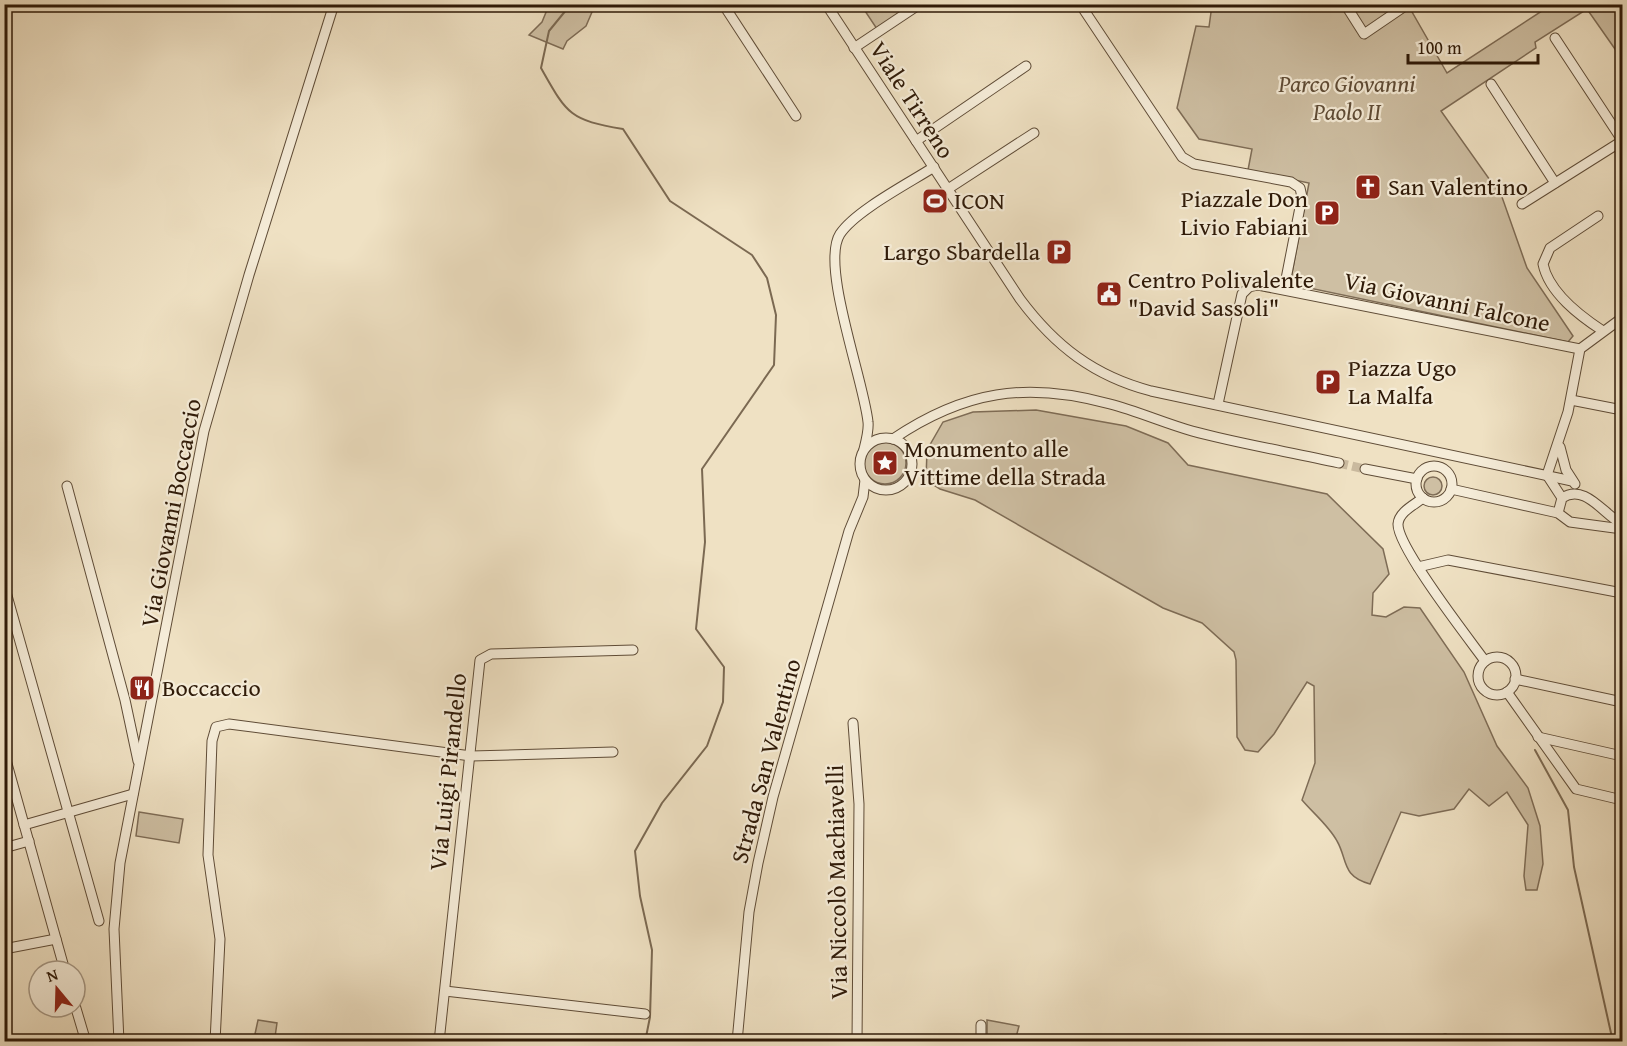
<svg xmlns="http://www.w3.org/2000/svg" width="1627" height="1046" font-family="'Gentium Book Plus',serif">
<rect width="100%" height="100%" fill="#efe1c3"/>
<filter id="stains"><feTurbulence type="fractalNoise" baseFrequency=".00333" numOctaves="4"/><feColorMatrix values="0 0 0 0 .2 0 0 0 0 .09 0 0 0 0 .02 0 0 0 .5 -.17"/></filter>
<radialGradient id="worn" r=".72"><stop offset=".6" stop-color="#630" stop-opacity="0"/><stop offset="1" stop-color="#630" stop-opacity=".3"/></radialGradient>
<g fill="#cebfa3" stroke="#7e6c56" stroke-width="1.5">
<path d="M 549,5 L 595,5 L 586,26 L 567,41 L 563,49 L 529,35 L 542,22 Z"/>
<path d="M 861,5 L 914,5 L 877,29 Z"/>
<path d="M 1212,5 L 1408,5 L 1447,73 L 1551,5 L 1622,5 L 1622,59 L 1587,9 L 1535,42 L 1536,48 L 1441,111 L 1502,197 L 1527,268 L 1573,336 L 1568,342 L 1290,284 L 1309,183 L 1248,170 L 1252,149 L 1199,139 L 1177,108 L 1196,26 L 1209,27 Z"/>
<path d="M 1036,410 L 1126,426 L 1168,443 L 1188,465 L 1327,494 L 1383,549 L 1389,574 L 1373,593 L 1372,615 L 1386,617 L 1404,607 L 1420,608 L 1464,672 L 1497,746 L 1528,788 L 1540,826 L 1543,864 L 1537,890 L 1526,890 L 1524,876 L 1528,825 L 1507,792 L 1489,806 L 1469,789 L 1454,809 L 1419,816 L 1401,812 L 1370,884 C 1341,876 1348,860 1337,841 C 1329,826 1313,813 1302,800 L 1315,763 L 1314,686 L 1307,682 L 1274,734 L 1258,752 L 1245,750 L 1237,737 L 1236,660 L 1234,652 L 1202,623 L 1163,608 L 975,500 L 940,489 L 926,480 L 927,450 L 943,422 L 973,412 Z"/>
<circle cx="885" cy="463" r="21"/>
<circle cx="1433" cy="486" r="9"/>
<path d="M 139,812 L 183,819 L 179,843 L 136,836 Z"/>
<path d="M 258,1020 L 277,1023 L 275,1037 L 255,1034 Z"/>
<path d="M 987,1020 L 1019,1026 L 1015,1041 L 987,1041 Z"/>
</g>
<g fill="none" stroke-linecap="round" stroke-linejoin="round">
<g stroke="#7b6952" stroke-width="2">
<path d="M 571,4 L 549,31 L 541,68 C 567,114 569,120 623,129 L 670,201 L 752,255 L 767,278 L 776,315 L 774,365 L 702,469 L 705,542 L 696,629 L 724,667 L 723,702 L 707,746 L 662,803 L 635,851 L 640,896 L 652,950 L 650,1017 L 645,1042"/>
<path d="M 1535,750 L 1568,810 L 1574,867 L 1613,1042"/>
</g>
<path stroke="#c9b99e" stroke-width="9" stroke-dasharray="9 4.5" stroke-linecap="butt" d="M 1339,463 L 1365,469"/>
<g stroke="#5f4c37" stroke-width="11">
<g id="street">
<path d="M 723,4 L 796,116"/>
<path d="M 826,4 L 1020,299 C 1055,346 1094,376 1151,391 L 1572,481"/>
<path d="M 1080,4 L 1182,157 L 1194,164 L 1291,182 L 1300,188 L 1302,197 L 1284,289"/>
<path d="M 1345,4 L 1364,34 L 1408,4"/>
<path d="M 1555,38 L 1622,140"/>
<path d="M 854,48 L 920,4"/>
<path d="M 1491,84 L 1555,183"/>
<path d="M 916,141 L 1026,66"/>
<path d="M 948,189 L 1034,133"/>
<path d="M 1522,204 L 1622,141"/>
<path d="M 1598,216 L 1550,248 L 1543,264 C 1549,293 1580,316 1603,331"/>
<path d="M 1571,400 L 1622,410"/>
<path d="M 1218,404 L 1242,294 L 1249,287 L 1258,285 L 1580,349"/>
<circle cx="886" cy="464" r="26"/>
<path d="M 893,439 C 964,391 1026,381 1110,404 C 1137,411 1164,423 1192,431 C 1240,444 1290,452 1339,463"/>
<path d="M 1560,447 L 1566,470 L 1575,484"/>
<path d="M 864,449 C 866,441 869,430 868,422 C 864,381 820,265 840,234 C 855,211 909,183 934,167"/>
<circle cx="1434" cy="484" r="18"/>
<path d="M 1365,469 L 1417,479"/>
<path d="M 1547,475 L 1568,412 L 1580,349 L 1622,318"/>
<path d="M 1547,475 L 1562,498"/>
<path d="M 67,486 L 125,700 L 138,761"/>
<path d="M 1451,489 L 1558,513 L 1570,522 L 1622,529"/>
<path d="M 1423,498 C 1414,505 1399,512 1398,524 C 1397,547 1469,639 1485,661"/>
<path d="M 1558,513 L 1562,498 C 1585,483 1603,514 1622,524"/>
<path d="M 1418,567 L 1448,560 L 1622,593"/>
<path d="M 4,585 L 99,921"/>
<circle cx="1497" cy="676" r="19"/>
<path d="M 1515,679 L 1622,702"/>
<path d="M 1507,692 L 1576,789 L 1622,800"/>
<path d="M 853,723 L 859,804 L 857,1042"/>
<path d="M 1538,737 L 1622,756"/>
<path d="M 4,753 L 65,971"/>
<path d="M 24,825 L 133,794"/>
<path d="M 4,848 L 29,841"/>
<path d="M 4,949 L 56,939"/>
<path d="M 445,991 L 645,1014"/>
<path d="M 75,1005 L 86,1042"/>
<path d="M 981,1025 L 981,1042"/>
<path d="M 119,1042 L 114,929 L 120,863 L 204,431 L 249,275 L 334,4"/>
<path d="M 215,1042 L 220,939 L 208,855 L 212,741 L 216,727 L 229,724 L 471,756 L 613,752"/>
<path d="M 439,1042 L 480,660 L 491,654 L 633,650"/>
<path d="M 737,1042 L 749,912 L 758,863 L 773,797 L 849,531 L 863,497 L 865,480"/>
<path d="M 1444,1042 L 1445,1039"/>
</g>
</g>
<use href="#street" stroke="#f5ecd8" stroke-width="9"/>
</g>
<defs>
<g id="church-square" transform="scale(1.35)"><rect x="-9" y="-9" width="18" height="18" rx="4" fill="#8f2418" stroke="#f5ecd8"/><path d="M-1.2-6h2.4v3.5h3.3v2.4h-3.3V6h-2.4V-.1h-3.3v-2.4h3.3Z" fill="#fff"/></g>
<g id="stadium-square" transform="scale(1.35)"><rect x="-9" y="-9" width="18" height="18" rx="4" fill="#8f2418" stroke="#f5ecd8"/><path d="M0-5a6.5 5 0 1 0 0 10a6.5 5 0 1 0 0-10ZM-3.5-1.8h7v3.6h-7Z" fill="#fff"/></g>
<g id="parking-square" transform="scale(1.35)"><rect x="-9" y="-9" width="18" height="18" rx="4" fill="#8f2418" stroke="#f5ecd8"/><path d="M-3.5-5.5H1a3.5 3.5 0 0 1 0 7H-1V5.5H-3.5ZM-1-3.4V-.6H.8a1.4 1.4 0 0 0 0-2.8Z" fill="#fff"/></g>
<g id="civic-square" transform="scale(1.35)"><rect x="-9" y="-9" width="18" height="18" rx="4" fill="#8f2418" stroke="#f5ecd8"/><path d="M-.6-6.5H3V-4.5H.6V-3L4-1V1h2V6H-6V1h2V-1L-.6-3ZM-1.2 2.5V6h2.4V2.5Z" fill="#fff"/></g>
<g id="sight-square" transform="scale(1.35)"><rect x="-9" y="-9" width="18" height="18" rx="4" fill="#8f2418" stroke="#f5ecd8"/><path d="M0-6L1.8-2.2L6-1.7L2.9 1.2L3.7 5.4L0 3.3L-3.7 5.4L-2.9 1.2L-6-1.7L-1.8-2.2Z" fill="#fff"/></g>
<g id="restaurant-square" transform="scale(1.35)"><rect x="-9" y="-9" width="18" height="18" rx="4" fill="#8f2418" stroke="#f5ecd8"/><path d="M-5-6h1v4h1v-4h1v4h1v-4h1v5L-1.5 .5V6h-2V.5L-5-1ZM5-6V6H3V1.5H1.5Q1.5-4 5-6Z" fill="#fff"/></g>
</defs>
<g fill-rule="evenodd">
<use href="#church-square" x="1368" y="187"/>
<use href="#stadium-square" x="935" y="201"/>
<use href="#parking-square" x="1327" y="213"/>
<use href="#parking-square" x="1059" y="252"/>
<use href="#civic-square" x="1109" y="294"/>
<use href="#parking-square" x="1328" y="382"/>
<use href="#sight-square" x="885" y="463"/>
<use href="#restaurant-square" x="142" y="688"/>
</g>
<g text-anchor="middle" stroke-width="4.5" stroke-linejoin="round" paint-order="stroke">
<g font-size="24" font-style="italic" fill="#5f4c36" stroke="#f5ecd8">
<text x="1347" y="92">Parco Giovanni<tspan x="1347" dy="28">Paolo II</tspan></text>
</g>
<g font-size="24" fill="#2f1a08" stroke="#f5ecd8">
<text transform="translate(912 100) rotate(57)" y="8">Viale Tirreno</text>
<text transform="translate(1447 302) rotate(12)" y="8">Via Giovanni Falcone</text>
<text transform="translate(171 513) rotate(-79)" y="8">Via Giovanni Boccaccio</text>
<text transform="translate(766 761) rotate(-75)" y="8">Strada San Valentino</text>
<text transform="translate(448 772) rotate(-84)" y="8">Via Luigi Pirandello</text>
<text transform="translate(837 882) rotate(-91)" y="8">Via Niccolò Machiavelli</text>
</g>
<g font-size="24" fill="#2f1a08" stroke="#f5ecd8" text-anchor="start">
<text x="1388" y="195">San Valentino</text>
<text x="1308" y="207" text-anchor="end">Piazzale Don<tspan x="1308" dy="28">Livio Fabiani</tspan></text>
<text x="954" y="209">ICON</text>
<text x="1040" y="260" text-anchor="end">Largo Sbardella</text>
<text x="1128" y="288">Centro Polivalente<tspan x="1128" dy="28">"David Sassoli"</tspan></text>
<text x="1348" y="376">Piazza Ugo<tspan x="1348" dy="28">La Malfa</tspan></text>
<text x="904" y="457">Monumento alle<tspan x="904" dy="28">Vittime della Strada</tspan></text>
<text x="162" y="696">Boccaccio</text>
</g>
</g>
<rect width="1627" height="1046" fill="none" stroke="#efe1c3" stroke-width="24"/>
<rect x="6" y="6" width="1615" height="1034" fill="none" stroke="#2f1a08" stroke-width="3"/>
<rect x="12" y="12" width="1603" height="1022" fill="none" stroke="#2f1a08" stroke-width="1.5"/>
<g transform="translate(57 989) rotate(341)"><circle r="28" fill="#f5ecd8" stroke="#a69885" stroke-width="1.5"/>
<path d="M0-4.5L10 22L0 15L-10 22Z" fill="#8f2418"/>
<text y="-9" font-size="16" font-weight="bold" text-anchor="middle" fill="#2f1a08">N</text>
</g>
<path d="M1408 54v9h130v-9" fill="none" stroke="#2f1a08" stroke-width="3"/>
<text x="1417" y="54" font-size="18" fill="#2f1a08" stroke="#f5ecd8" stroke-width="4.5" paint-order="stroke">100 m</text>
<rect width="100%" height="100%" filter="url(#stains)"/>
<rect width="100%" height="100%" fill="url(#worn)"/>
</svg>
